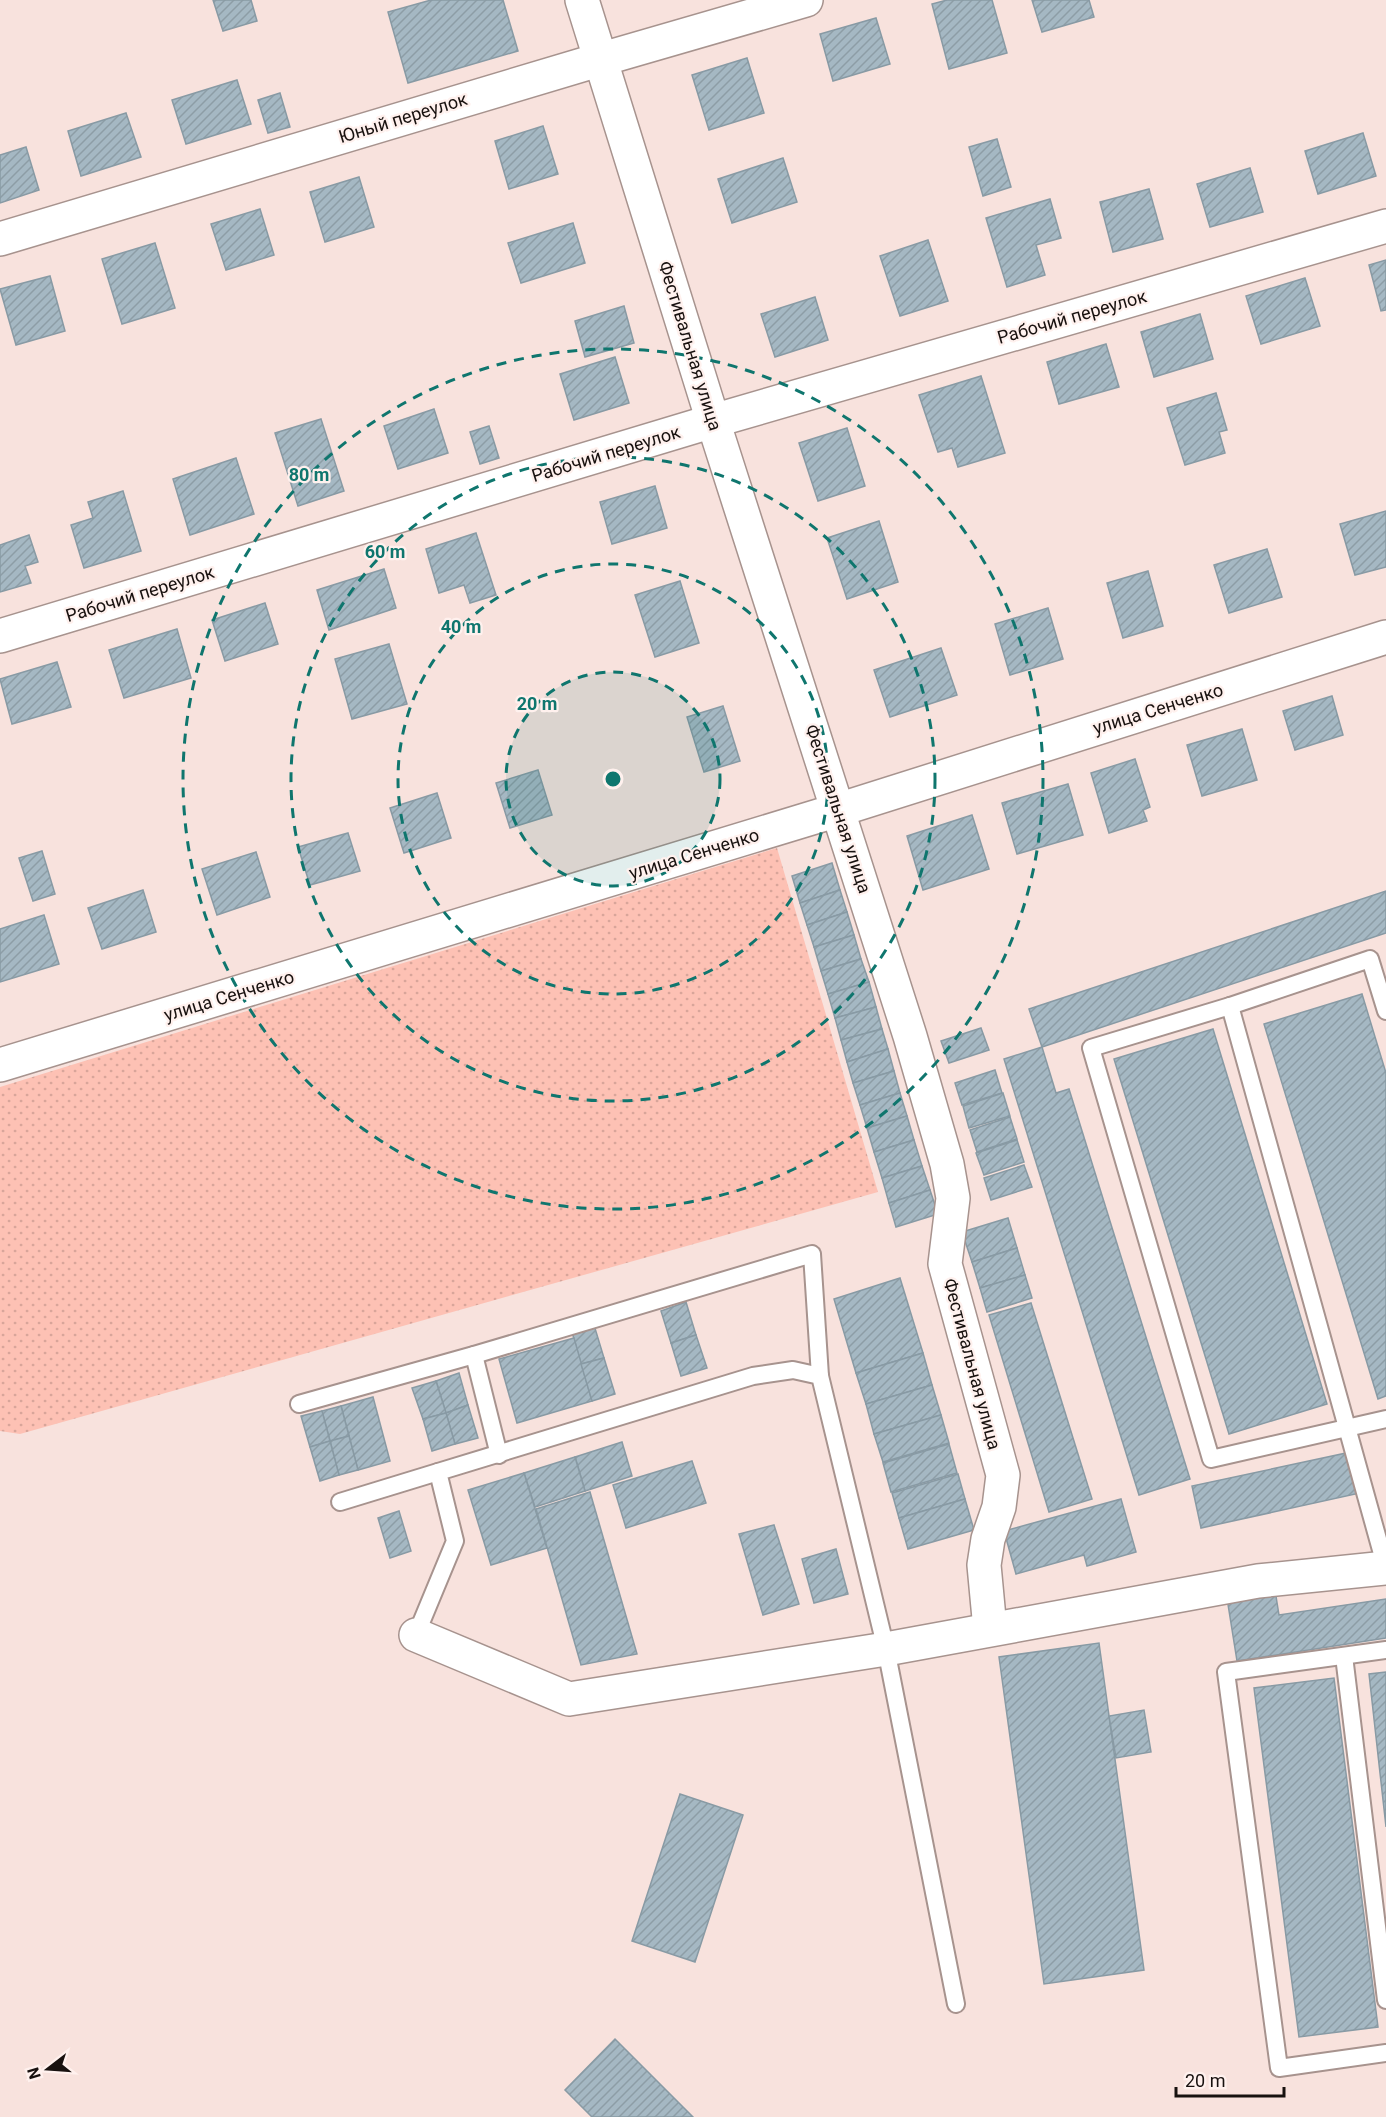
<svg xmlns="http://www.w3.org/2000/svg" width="1386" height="2117" viewBox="0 0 1386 2117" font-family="Roboto,sans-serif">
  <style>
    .grass { fill: url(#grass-dots) }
    .building { fill: url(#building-hatch); stroke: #889aa4; stroke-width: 1.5 }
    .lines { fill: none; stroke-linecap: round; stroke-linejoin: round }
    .lane-casing { stroke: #a7938e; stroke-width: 20 }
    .street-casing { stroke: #a7938e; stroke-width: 36 }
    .lane { stroke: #fff; stroke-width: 16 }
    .street { stroke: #fff; stroke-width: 33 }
    .ring { fill: none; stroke: #0f766e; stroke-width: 3; stroke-dasharray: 10 8 }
    .labels { text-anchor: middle; stroke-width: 4.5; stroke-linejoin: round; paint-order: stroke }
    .street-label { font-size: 18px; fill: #18110f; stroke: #fff1ee }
    .centre { fill: #0f766e; stroke: #fff1ee; stroke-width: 3 }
    .ring-label { font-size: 18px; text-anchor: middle; font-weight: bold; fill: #0f766e; stroke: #fff1ee; stroke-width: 4.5; stroke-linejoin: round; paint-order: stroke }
  </style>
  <defs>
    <pattern id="grass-dots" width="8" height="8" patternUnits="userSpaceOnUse" patternTransform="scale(1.5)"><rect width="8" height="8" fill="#fdc1b4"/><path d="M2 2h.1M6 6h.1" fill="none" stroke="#d8a59a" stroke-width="1.8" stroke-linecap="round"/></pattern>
    <pattern id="building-hatch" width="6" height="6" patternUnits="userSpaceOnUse" patternTransform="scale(1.5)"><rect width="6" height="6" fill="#a5b8c3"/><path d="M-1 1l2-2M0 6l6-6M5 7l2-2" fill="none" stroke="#8d9da6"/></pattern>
  </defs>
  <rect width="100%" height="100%" fill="#f8e2dd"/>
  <path class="grass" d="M777,848l101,344 -858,242 -20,-3v-344z"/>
  <g class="building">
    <path d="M213,0h38l6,21 -34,10z"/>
    <path d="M431,0h72l15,51 -110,32 -20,-71z"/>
    <path d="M947,0h45l15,53 -58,16 -17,-65z"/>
    <path d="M1032,0h57l5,17 -52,15z"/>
    <path d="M876,18l14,46 -57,17 -13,-47z"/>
    <path d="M747,58l17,55 -55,17 -17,-55z"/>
    <path d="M237,80l14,44 -65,20 -14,-44z"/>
    <path d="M280,93l10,34 -22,6 -10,-33z"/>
    <path d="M126,113l15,44 -60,19 -13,-45z"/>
    <path d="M543,126l15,48 -49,15 -14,-48z"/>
    <path d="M1363,133l13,43 -58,18 -13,-43z"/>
    <path d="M997,139l14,48 -28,9 -14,-49z"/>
    <path d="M26,147l13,43 -39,13v-48z"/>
    <path d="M783,158l14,44 -65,21 -14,-44z"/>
    <path d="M1250,168l13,44 -53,15 -13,-43z"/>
    <path d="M359,177l15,50 -49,15 -15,-50z"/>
    <path d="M1149,189l14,50 -50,13 -13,-50z"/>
    <path d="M1050,199l11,39 -25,7 9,30 -38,12 -21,-69z"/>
    <path d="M260,209l14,46 -48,15 -15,-46z"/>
    <path d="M573,223l12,40 -64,20 -13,-40z"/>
    <path d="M928,240l20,61 -48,15 -20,-60z"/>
    <path d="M155,243l20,65 -53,16 -20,-65z"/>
    <path d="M1386,260v50l-5,1 -12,-46z"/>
    <path d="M50,276l15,55 -49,14 -16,-56z"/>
    <path d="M1305,278l15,48 -59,18 -15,-48z"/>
    <path d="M815,297l13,43 -53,17 -14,-43z"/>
    <path d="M624,306l10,37 -49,14 -10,-36z"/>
    <path d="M1200,314l13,45 -59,18 -13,-45z"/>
    <path d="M1106,344l13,43 -60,17 -12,-42z"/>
    <path d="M615,357l14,46 -55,17 -14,-46z"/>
    <path d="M981,376l24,77 -47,14 -6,-19 -14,4 -19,-57z"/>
    <path d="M1216,393l11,37 -8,2 6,21 -40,12 -18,-57z"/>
    <path d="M434,409l14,44 -50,16 -14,-43z"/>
    <path d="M321,419l23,72 -46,15 -23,-73z"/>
    <path d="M489,426l10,32 -19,6 -10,-32z"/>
    <path d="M847,428l18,58 -47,15 -19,-58z"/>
    <path d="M236,458l18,56 -64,21 -17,-56z"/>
    <path d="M655,486l12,42 -55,16 -12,-42z"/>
    <path d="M123,491l18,60 -57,17 -13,-43 22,-7 -5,-16z"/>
    <path d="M1386,511v56l-31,8 -15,-51z"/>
    <path d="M879,521l19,61 -51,17 -20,-61z"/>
    <path d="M476,533l20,62 -26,8 -6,-18 -25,8 -13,-44z"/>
    <path d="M29,535l9,27 -13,4 6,17 -31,9v-47z"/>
    <path d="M1267,549l15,48 -53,16 -15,-48z"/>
    <path d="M384,569l12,39 -67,22 -12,-40z"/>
    <path d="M1148,571l15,55 -40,12 -16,-55z"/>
    <path d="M680,581l19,62 -44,14 -20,-62z"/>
    <path d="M265,603l13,41 -53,17 -13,-41z"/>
    <path d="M1048,608l15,51 -53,16 -15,-51z"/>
    <path d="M177,629l14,49 -67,20 -15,-48z"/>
    <path d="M389,644l18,60 -55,15 -17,-60z"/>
    <path d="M941,648l16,47 -67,22 -16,-47z"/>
    <path d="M57,662l14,45 -59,17 -12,-45z"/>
    <path d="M1332,696l11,39 -48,15 -12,-39z"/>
    <path d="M723,706l17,55 -36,11 -17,-55z"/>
    <path d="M1242,729l15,51 -55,16 -15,-51z"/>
    <path d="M1135,759l15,48 -7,3 4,11 -38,12 -18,-60z"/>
    <path d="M538,770l14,45 -42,13 -14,-45z"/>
    <path d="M1068,784l15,51 -66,19 -15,-51z"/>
    <path d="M437,793l14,45 -47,15 -14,-45z"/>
    <path d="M972,815l17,54 -66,21 -16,-54z"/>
    <path d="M348,833l12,38 -50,14 -12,-38z"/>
    <path d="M42,851l13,43 -22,7 -14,-43z"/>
    <path d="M256,852l14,45 -53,18 -15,-46z"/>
    <path d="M832,863l8,27 -40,13 -8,-27z"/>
    <path d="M143,890l13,42 -54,17 -14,-41z"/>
    <path d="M840,890l7,22 -40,13 -7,-22z"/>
    <path d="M1386,891v42l-344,114 -13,-38z"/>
    <path d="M847,912l7,23 -40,12 -7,-22z"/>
    <path d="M44,915l15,49 -59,18v-53z"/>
    <path d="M854,935l7,24 -40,12 -7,-24z"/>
    <path d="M861,959l8,23 -41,12 -7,-23z"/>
    <path d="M869,982l7,25 -41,11 -7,-24z"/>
    <path d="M1362,994l24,79v323l-8,3 -114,-375z"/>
    <path d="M876,1007l6,22 -41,11 -6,-22z"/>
    <path d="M981,1028l8,22 -40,13 -8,-22z"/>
    <path d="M882,1029l6,20 -41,13 -6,-22z"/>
    <path d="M1213,1029l114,375 -98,30 -115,-375z"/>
    <path d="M1042,1047l14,46 13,-4 121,390 -51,16 -135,-436z"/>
    <path d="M888,1049l6,22 -41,12 -6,-21z"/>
    <path d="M995,1070l7,23 -40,12 -7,-22z"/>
    <path d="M894,1071l6,22 -40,12 -7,-22z"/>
    <path d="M900,1093l7,23 -40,12 -7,-23z"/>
    <path d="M1003,1093l7,23 -41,12 -6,-22z"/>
    <path d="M907,1116l7,24 -40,12 -7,-24z"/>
    <path d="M1010,1117l7,22 -40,13 -7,-22z"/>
    <path d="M914,1140l8,26 -40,12 -8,-26z"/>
    <path d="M1017,1140l7,22 -40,13 -8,-22z"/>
    <path d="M1024,1165l8,22 -41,13 -7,-22z"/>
    <path d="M922,1166l8,24 -41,13 -7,-25z"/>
    <path d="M930,1190l8,24 -42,13 -7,-24z"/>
    <path d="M1008,1218l9,30 -45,14 -10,-30z"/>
    <path d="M1017,1248l8,27 -45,13 -8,-26z"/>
    <path d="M1025,1275l7,23 -45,14 -7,-24z"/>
    <path d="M900,1278l23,75 -67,20 -22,-74z"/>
    <path d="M686,1302l10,33 -25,8 -10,-32z"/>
    <path d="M1031,1303l61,196 -43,13 -60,-197z"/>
    <path d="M594,1325l10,33 -23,6 -9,-32z"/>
    <path d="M696,1335l11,33 -26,8 -10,-33z"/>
    <path d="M574,1338l18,63 -75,22 -18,-64z"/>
    <path d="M923,1353l9,32 -66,19 -10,-31z"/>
    <path d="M604,1358l11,36 -23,7 -11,-37z"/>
    <path d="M459,1373l9,32 -22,8 -10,-32z"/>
    <path d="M436,1381l10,32 -23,6 -11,-31z"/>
    <path d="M932,1385l9,30 -67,19 -8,-30z"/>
    <path d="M373,1397l17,64 -32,9 -17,-64z"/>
    <path d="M468,1405l10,33 -23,6 -9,-31z"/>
    <path d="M341,1406l8,30 -19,5 -8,-30z"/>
    <path d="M322,1411l8,30 -20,6 -9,-31z"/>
    <path d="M446,1413l9,31 -23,7 -9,-32z"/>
    <path d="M941,1415l8,28 -66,19 -9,-28z"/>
    <path d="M349,1436l9,34 -19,5 -9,-34z"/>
    <path d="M330,1441l9,34 -19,6 -10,-34z"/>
    <path d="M622,1442l10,34 -47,15 -10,-34z"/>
    <path d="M949,1444l8,29 -66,19 -8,-29z"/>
    <path d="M1351,1452l9,41 -159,35 -9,-42z"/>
    <path d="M575,1457l10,34 -50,16 -11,-34z"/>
    <path d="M692,1461l14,42 -80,25 -13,-43z"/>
    <path d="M524,1473l23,75 -56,17 -23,-75z"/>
    <path d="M958,1474l7,25 -66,19 -7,-25z"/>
    <path d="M590,1492l47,162 -56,11 -45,-156z"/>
    <path d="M965,1499l9,31 -66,19 -9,-31z"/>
    <path d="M1121,1499l15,53 -49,14 -3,-11 -68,19 -12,-43z"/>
    <path d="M399,1511l12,40 -21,7 -12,-40z"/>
    <path d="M774,1525l25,79 -36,11 -24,-81z"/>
    <path d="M836,1549l12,45 -34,9 -12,-44z"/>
    <path d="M1275,1590l4,25 107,-16v39l-149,23 -10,-63z"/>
    <path d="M1099,1643l45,327 -100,14 -45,-327z"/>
    <path d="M1386,1672v155l-17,-153z"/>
    <path d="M1334,1678l44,349 -79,10 -45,-349z"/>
    <path d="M1144,1710l7,42 -35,6 -7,-42z"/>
    <path d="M680,1794l63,21 -48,147 -63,-21z"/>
    <path d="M615,2039l78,78h-101l-27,-27z"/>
  </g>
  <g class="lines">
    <g class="lane-casing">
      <g id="lane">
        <path d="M1230,1006l156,562"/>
        <path d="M1386,1011l-16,-52 -140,47 -139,42 120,411 175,-40"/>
        <path d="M474,1355l25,100"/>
        <path d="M299,1404l175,-49 338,-101 8,122"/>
        <path d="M340,1502l98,-30"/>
        <path d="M416,1635l39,-94 -17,-69 315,-96 40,-6 27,6 66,273 70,355"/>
        <path d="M1386,1650l-160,22 53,396 107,-15"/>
        <path d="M1344,1656l42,344"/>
      </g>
    </g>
    <g class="street-casing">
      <g id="street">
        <path d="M582,0l131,421 197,615 37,128 6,34 -8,66 58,211 -4,32 -11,32 -4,26 6,64"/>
        <path d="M0,239l585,-175 221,-64"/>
        <path d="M0,636l713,-215 673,-195"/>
        <path d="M0,1065l838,-255 548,-173"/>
        <path d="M416,1635l153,64 317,-50 372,-68 128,-13"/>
      </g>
    </g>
    <use href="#lane" class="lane"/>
    <use href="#street" class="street"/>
  </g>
  <circle cx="613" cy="779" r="107" fill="#0f766e" fill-opacity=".12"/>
  <g class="ring">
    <circle cx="613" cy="779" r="107"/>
    <circle cx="613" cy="779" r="215"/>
    <circle cx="613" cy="779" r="322"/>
    <circle cx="613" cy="779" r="430"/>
  </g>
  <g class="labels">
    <g class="street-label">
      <text transform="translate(403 118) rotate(-17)" y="6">Юный переулок</text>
      <text transform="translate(1072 317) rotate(-16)" y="6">Рабочий переулок</text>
      <text transform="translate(690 346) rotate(73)" y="6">Фестивальная улица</text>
      <text transform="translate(606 454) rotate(-17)" y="6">Рабочий переулок</text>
      <text transform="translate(140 594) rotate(-17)" y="6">Рабочий переулок</text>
      <text transform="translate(1158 709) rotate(-17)" y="6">улица Сенченко</text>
      <text transform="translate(838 809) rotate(72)" y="6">Фестивальная улица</text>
      <text transform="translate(694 854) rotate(-17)" y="6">улица Сенченко</text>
      <text transform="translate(229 996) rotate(-17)" y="6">улица Сенченко</text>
      <text transform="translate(972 1364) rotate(75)" y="6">Фестивальная улица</text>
    </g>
  </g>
  <circle cx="613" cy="779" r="9" class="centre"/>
  <g class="ring-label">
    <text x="309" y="481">80 m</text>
    <text x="385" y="558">60 m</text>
    <text x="461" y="633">40 m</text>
    <text x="537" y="710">20 m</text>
  </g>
  <g transform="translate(48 2069) rotate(253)" stroke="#fff1ee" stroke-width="4.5" paint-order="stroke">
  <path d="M0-4.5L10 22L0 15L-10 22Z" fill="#18110f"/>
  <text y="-9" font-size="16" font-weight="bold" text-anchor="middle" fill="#18110f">N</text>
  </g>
  <path d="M1176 2087v9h108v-9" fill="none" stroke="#18110f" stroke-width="3"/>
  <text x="1185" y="2087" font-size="18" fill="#18110f" stroke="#fff1ee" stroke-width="4.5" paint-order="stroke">20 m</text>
</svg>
